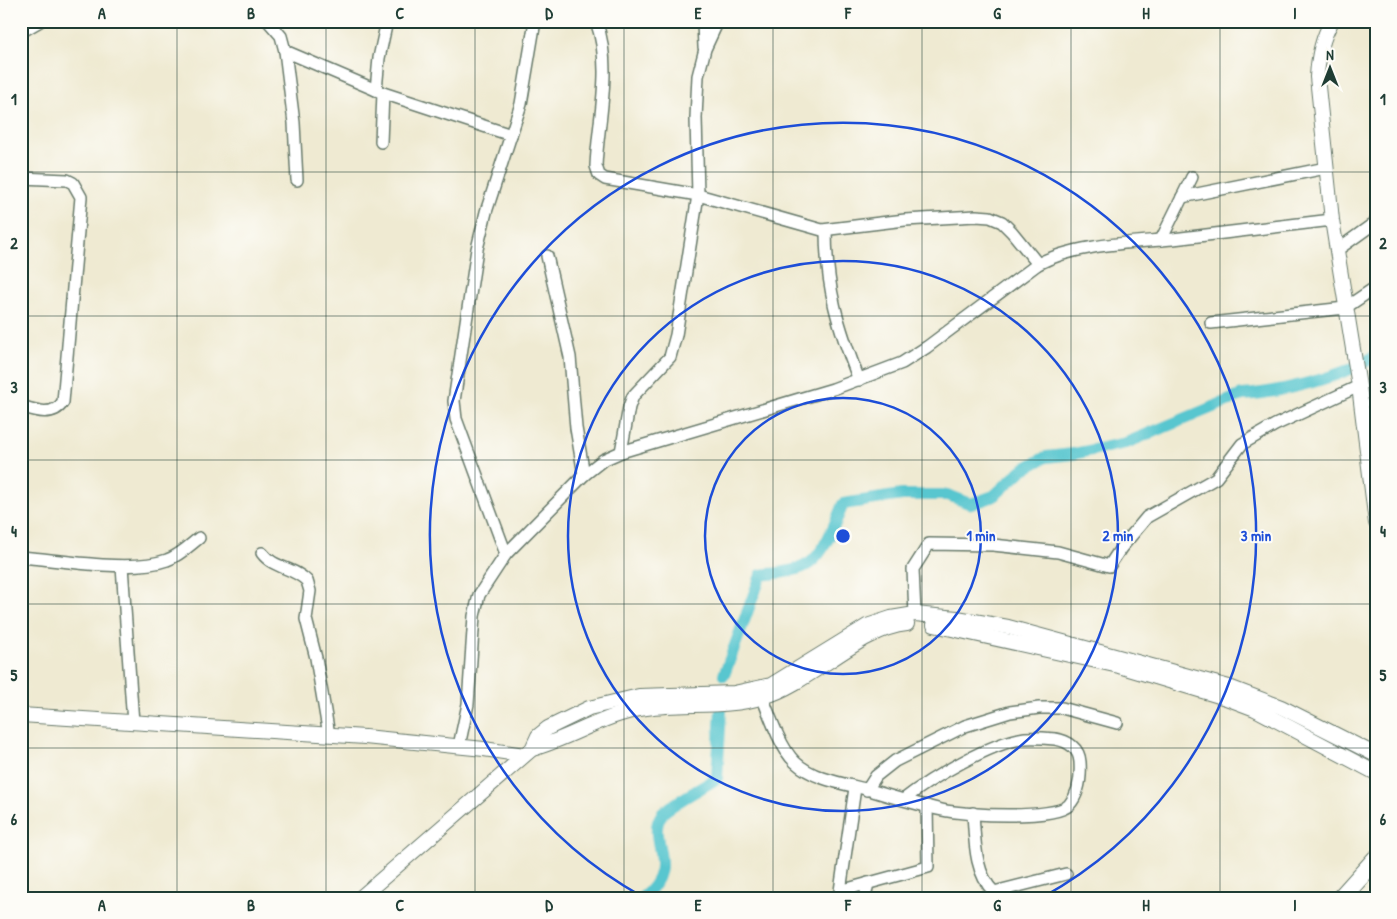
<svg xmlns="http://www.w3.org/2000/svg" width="1397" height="919" viewBox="0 0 1397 919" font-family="'Patrick Hand',sans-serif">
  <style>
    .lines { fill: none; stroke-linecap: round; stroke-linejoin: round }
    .canal { stroke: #58c6cf; stroke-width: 12 }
    .minor-casing { stroke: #687a6b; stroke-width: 14 }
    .tertiary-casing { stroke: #687a6b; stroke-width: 16 }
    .trunk-casing { stroke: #687a6b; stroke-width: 20 }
    .minor { stroke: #fff; stroke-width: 11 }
    .tertiary { stroke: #fff; stroke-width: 14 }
    .trunk { stroke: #fff; stroke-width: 18 }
    .grid { fill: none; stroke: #1f3d34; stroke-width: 1; stroke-opacity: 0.55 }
    .ring { fill: none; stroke: #1d4ed8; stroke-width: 2.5 }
    .centre { fill: #1d4ed8; stroke: #fdfcf7; stroke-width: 2.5 }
    .ring-label { font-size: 15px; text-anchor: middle; font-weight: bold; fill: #1d4ed8; stroke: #fdfcf7; stroke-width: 4; stroke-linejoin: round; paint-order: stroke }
    .neatline { fill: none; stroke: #1f3d34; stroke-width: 2 }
    .grid-label { font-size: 16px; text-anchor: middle; font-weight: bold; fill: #1f3d34 }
  </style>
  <rect width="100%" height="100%" fill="#fdfcf7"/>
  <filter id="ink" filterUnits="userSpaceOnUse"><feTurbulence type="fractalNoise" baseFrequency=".02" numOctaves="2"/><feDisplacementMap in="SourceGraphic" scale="10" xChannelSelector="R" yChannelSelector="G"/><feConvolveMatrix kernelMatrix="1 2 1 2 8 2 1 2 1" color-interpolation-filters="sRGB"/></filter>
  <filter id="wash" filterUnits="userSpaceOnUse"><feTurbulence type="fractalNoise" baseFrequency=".0096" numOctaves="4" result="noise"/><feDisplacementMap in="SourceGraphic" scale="20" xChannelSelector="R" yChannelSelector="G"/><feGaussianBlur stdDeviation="1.12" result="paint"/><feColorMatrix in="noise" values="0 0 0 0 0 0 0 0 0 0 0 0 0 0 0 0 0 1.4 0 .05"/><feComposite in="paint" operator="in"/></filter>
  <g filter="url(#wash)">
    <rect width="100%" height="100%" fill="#efead2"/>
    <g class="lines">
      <g class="canal">
        <path d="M724,675l37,-100c15,-2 36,-3 49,-12 15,-11 26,-42 33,-59l59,-9h46l23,9 23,-8 28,-26 24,-13 27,-3 53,-11 116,-48c36,-2 106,-19 134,-40"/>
        <path d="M642,898c40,-33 2,-58 20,-84 6,-8 44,-28 55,-36l4,-68"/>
      </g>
    </g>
  </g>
  <g filter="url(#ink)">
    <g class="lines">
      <g class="minor-casing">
        <g id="minor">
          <path d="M268,21l13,15 4,15 9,72 3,57"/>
          <path d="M596,21c17,46 2,98 0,145l3,9 6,4 93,16 124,35 83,-10 71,-4 14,1 12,5 10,10 26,32"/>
          <path d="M703,21l1,26"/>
          <path d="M21,32l19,-11"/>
          <path d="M285,51l98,42 128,42"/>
          <path d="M376,90l3,-32 8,-37"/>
          <path d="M381,142l2,-49"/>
          <path d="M21,178l46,2 6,3 8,14 -18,205c-10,15 -27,9 -42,4"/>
          <path d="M1182,197l144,-29"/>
          <path d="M826,230c0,58 12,96 33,150"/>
          <path d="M1161,240l31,-63"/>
          <path d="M1337,250l39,-28"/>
          <path d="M547,256l23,101 6,71 8,47"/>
          <path d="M1211,323l134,-15 31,-21"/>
          <path d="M621,452l8,-45 4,-11 37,-39 6,-22 22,-140 -2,-77 2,-42 7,-27 13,-28"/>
          <path d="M262,553c12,16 32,14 45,28l3,10 -4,28 10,39 13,77"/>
          <path d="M506,554l-50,-135 -2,-18 23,-152 9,-37 35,-108 14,-83"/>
          <path d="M21,557c40,3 110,16 146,3 12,-4 22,-14 32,-22"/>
          <path d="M122,566l11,157"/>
          <path d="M915,614l-2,-45 16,-25 64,1 65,7 51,14 12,-18 26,-31 69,-39 26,-34 33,-19 84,-39"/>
          <path d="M760,691c8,20 20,57 35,71 20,19 53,22 78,29 23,7 46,14 69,19 22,5 113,10 127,-5 10,-11 12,-28 11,-43 -1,-14 -12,-21 -25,-23 -10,-1 -20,-2 -30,-1 -35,5 -94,40 -122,62"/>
          <path d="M459,746l9,-42 6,-88 5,-21 27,-41 78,-79 19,-15 18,-8 212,-63 69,-26 25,-16 111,-83c37,-20 93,-21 135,-25 53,-6 106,-13 159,-19"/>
          <path d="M855,788l-15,103 88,-24 -1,-61"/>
          <path d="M867,790l9,-14 19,-15 70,-35 45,-14 29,-4h23l55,15"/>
          <path d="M973,813c2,26 1,60 21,79l72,-18"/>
          <path d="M865,898l3,-15"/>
        </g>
      </g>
      <g class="tertiary-casing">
        <g id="tertiary">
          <path d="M1332,21c-10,17 -14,36 -15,56l15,143 27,166 17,137"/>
          <path d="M934,625l185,41 107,32 29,11 121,64"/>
          <path d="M21,715l344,22 119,12 40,6"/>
          <path d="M532,749c39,-11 73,-35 114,-41 38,-6 79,1 117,-11 47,-13 97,-69 144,-73"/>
          <path d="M360,898l172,-149 6,-13 10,-8 41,-20 50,-12 95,-3 37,-8 96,-59 24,-8 24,-4 42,4 51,9 221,60 52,20 95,48"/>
        </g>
      </g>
      <g class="trunk-casing">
        <path id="trunk" d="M1341,898l35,-39"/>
      </g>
      <use href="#minor" class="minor"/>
      <use href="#tertiary" class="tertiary"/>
      <use href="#trunk" class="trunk"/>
    </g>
  </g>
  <path class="grid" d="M177,21v877M326,21v877M475,21v877M624,21v877M773,21v877M922,21v877M1071,21v877M1220,21v877M21,172h1355M21,316h1355M21,460h1355M21,604h1355M21,748h1355"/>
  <g class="ring">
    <circle cx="843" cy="536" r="138"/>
    <circle cx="843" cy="536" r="275"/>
    <path d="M643 897A413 413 0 1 1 1043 897"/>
  </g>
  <circle cx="843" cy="536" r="8" class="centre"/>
  <g class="ring-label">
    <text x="981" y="541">1 min</text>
    <text x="1118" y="541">2 min</text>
    <text x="1256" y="541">3 min</text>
  </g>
  <rect width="1397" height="919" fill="none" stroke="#fdfcf7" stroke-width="55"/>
  <g transform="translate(1330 68)" stroke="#fdfcf7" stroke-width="4" paint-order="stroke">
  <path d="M0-4L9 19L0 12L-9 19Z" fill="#1f3d34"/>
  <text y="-8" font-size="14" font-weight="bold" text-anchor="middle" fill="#1f3d34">N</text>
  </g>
  <rect x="28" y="28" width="1342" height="864" class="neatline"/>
  <g class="grid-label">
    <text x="102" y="19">A</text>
    <text x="251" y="19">B</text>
    <text x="400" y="19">C</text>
    <text x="549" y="19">D</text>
    <text x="698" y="19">E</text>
    <text x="848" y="19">F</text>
    <text x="997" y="19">G</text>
    <text x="1146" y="19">H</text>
    <text x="1295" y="19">I</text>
    <text x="14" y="105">1</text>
    <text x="1383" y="105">1</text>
    <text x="14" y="249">2</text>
    <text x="1383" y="249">2</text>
    <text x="14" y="393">3</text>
    <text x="1383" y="393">3</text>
    <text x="14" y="537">4</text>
    <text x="1383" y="537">4</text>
    <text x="14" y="681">5</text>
    <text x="1383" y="681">5</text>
    <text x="14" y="825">6</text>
    <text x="1383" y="825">6</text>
    <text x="102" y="911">A</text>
    <text x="251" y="911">B</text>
    <text x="400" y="911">C</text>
    <text x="549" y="911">D</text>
    <text x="698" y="911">E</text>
    <text x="848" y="911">F</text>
    <text x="997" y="911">G</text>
    <text x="1146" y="911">H</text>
    <text x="1295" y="911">I</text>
  </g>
</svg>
